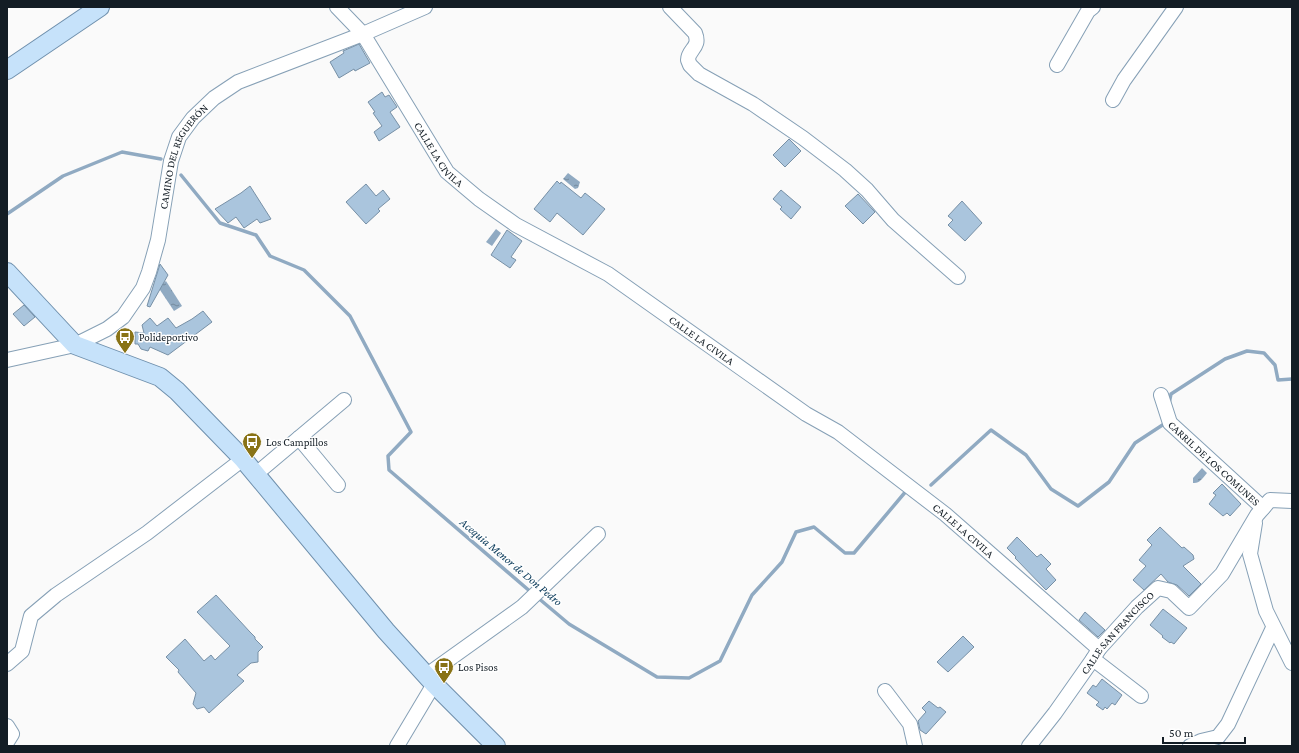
<svg xmlns="http://www.w3.org/2000/svg" width="1299" height="753" viewBox="0 0 1299 753" font-family="'Crimson Pro',serif">
  <style>
    .water { fill: url(#water-ripples) }
    .lines { fill: none; stroke-linecap: round; stroke-linejoin: round }
    .stream { stroke: #90aac2; stroke-width: 3.5 }
    .building { fill: #aac5dd; stroke: #7790a6 }
    .minor-casing { stroke: #86a0b6; stroke-width: 16 }
    .major-casing { stroke: #6f90ad; stroke-width: 20 }
    .minor { stroke: #fff; stroke-width: 14 }
    .major { stroke: #c6e2fa; stroke-width: 18 }
    .labels { text-anchor: middle; stroke-width: 3; stroke-linejoin: round; paint-order: stroke }
    .street-label { font-size: 11px; fill: #131d25; stroke: #fff }
    .poi-label { font-size: 11px; fill: #131d25; stroke: #fff; text-anchor: start }
    .water-label { font-size: 12px; font-style: italic; fill: #093959; stroke: #fff }
  </style>
  <defs>
    <pattern id="water-ripples" width="26" height="14" patternUnits="userSpaceOnUse"><rect width="26" height="14" fill="#90aac2"/><path d="M2 4q2-2 4 0t4 0M15 11q2-2 4 0t4 0" fill="none" stroke="#748a9d"/></pattern>
  </defs>
  <rect width="100%" height="100%" fill="#fafafa"/>
  <g class="water">
    <path d="M568,173l12,9 -2,6 -3,1 -12,-10z"/>
    <path d="M496,229l5,4 -9,13 -6,-4z"/>
    <path d="M166,281l16,25 -8,5 -16,-24z"/>
    <path d="M1202,468l5,5c-4,5 -8,11 -14,10v-5z"/>
  </g>
  <g class="lines">
    <g class="stream">
      <path d="M181,175l39,48 36,12 14,21 34,14 46,46 61,116 -23,24 1,14 143,123"/>
      <path d="M7,214l56,-38 59,-24 39,7"/>
      <path d="M1169,404l2,-10 54,-35 22,-8 17,2 11,12 3,15 14,-1"/>
      <path d="M931,485l60,-55 35,25 25,34 27,17 31,-24 26,-39 29,-19v-3"/>
      <path d="M537,597l32,27 88,53 32,1 31,-17 32,-66 30,-33 14,-30 18,-5 31,26h9l53,-63"/>
    </g>
  </g>
  <g class="building">
    <path d="M359,44l11,19 -15,8 -1,-2 -15,9 -9,-16 14,-9 -1,-2z"/>
    <path d="M382,92l3,5 4,-2 8,12 -7,5 10,15 -21,14 -5,-9 8,-6 -9,-13 2,-1 -7,-10z"/>
    <path d="M789,139l12,12 -16,16 -12,-12z"/>
    <path d="M557,181l3,3 1,-2 20,16 4,-5 20,16 -22,26 -26,-22 -7,9 -16,-13z"/>
    <path d="M366,184l10,12 7,-6 7,9 -12,10 2,2 -14,13 -20,-22z"/>
    <path d="M250,186l21,33 -11,4 -3,-4 -13,9 -8,-11 -8,6 -13,-14 26,-16z"/>
    <path d="M781,190l20,17 -10,12 -11,-10 2,-2 -9,-8z"/>
    <path d="M858,194l17,18 -12,12 -18,-18z"/>
    <path d="M962,201l20,22 -17,18 -17,-16 5,-5 -5,-4z"/>
    <path d="M507,230l15,11 -11,16 5,3 -6,8 -19,-13z"/>
    <path d="M160,264l8,11 -18,32 -3,-1z"/>
    <path d="M24,305l11,12 -11,9 -11,-12z"/>
    <path d="M203,311l9,11 -44,33 -18,-8 -2,4 -7,-2 -3,-5h-3v-12l9,1 -2,-8 8,-7 7,8 11,-8 8,10 16,-9z"/>
    <path d="M1222,484l19,20 -11,12 -3,-3 -4,3 -14,-12 7,-9 -3,-2z"/>
    <path d="M1160,527l22,21 2,-1 9,8 1,4 -11,7 18,18 -12,12 -12,-11 -9,-3 -7,-8 -17,16 -11,-10 13,-14 -7,-6 13,-15 -5,-5z"/>
    <path d="M1017,537l20,20 4,-3 10,10 -5,5 10,11 -10,10 -31,-32 1,-1 -9,-9z"/>
    <path d="M216,595l34,37 5,5v2l8,8 -5,5v10l-7,1 -14,12 7,6 -35,32 -5,-6 -7,2 -4,-5 3,-11 -18,-21 1,-2 -13,-13 19,-18 19,22 7,-6 4,5 15,-14 -33,-34z"/>
    <path d="M1163,609l24,19 -13,16 -3,-2 -1,1 -8,-6 1,-1 -13,-11z"/>
    <path d="M1085,612l20,18 -7,7 -19,-17z"/>
    <path d="M963,636l11,11 -26,25 -11,-10z"/>
    <path d="M1102,679l20,16 -7,10 -3,-2 -5,6 -2,-2 -2,3 -7,-5 3,-3 -12,-9 6,-8 3,2z"/>
    <path d="M929,701l9,7 2,-1 6,5 -20,22 -6,-4 -2,-9 8,-9 -4,-4z"/>
  </g>
  <g class="lines">
    <g class="minor-casing">
      <g id="minor">
        <path id="s1" d="M337,7l26,27 84,138 32,27 37,26 92,49 198,140 32,18 107,82 154,135"/>
        <path d="M670,7l25,26c6,15 -7,16 -7,27l2,5 9,9 54,30 50,34 42,32 22,20 26,30 65,57"/>
        <path d="M1057,65l31,-54 5,-4"/>
        <path d="M1113,100l11,-20 52,-73"/>
        <path id="s2" d="M7,360l68,-15 32,-16 16,-12 20,-29 6,-16 9,-32 13,-79 8,-24 14,-19 21,-20 24,-16 125,-48 62,-27"/>
        <path id="s3" d="M1161,395l9,28 93,85"/>
        <path d="M299,438l39,47"/>
        <path d="M257,476l5,-7 82,-69"/>
        <path d="M1255,523l-5,31 16,57 26,52"/>
        <path d="M1093,659l48,37"/>
        <path d="M7,664l15,-13 9,-35 25,-21 91,-62 96,-74"/>
        <path d="M427,675l95,-68 76,-73"/>
        <path d="M885,691l25,33 5,22"/>
        <path d="M7,726l5,8 -5,8"/>
        <path d="M397,746l37,-62"/>
        <path id="s4" d="M1029,746l26,-33 38,-54 6,-10 38,-42 21,-19 13,3 18,17 33,-34 35,-59 13,-15 22,1"/>
        <path d="M1190,746l11,-5 17,-4 10,-13 45,-96"/>
      </g>
    </g>
    <g class="major-casing">
      <g id="major">
        <path d="M7,70l93,-63"/>
        <path d="M7,272l68,73 85,32 17,14 66,68 143,172 48,53 62,62"/>
      </g>
    </g>
    <use href="#minor" class="minor"/>
    <use href="#major" class="major"/>
  </g>
  <defs>
    <g id="bus-pin" transform="scale(1)"><path d="M0 17L-7.5 6A9.5 9.5 0 1 1 7.5 6Z" fill="#897316" stroke="#fff"/><path d="M-5-6H5V4H4V6H2V4H-2V6H-4V4H-5ZM-3.5-4V0h7V-4ZM-3.5 1.2v1.5H-2V1.2ZM2 1.2v1.5H3.5V1.2Z" fill="#fff"/></g>
  </defs>
  <g fill-rule="evenodd">
    <use href="#bus-pin" x="125" y="337"/>
    <use href="#bus-pin" x="252" y="442"/>
    <use href="#bus-pin" x="444" y="667"/>
  </g>
  <g class="labels">
    <g class="street-label">
      <text dy="4" stroke="none"><textPath href="#s1" startOffset="180">CALLE LA CIVILA</textPath></text>
      <text dy="4" stroke="none"><textPath href="#s2" startOffset="300">CAMINO DEL REGUERÓN</textPath></text>
      <text dy="4" stroke="none"><textPath href="#s1" startOffset="505">CALLE LA CIVILA</textPath></text>
      <text dy="4" stroke="none"><textPath href="#s3" startOffset="89">CARRIL DE LOS COMUNES</textPath></text>
      <text dy="4" stroke="none"><textPath href="#s1" startOffset="829">CALLE LA CIVILA</textPath></text>
      <text dy="4" stroke="none"><textPath href="#s4" startOffset="144">CALLE SAN FRANCISCO</textPath></text>
    </g>
    <g class="poi-label">
      <text x="139" y="341">Polideportivo</text>
      <text x="266" y="446">Los Campillos</text>
      <text x="458" y="671">Los Pisos</text>
    </g>
    <g class="water-label">
      <text transform="translate(511 562) rotate(40)" y="4">Acequia Menor de Don Pedro</text>
    </g>
  </g>
  <rect width="1299" height="753" fill="none" stroke="#131d25" stroke-width="16"/>
  <path d="M1163 737v6h82v-6" fill="none" stroke="#131d25" stroke-width="2"/>
  <text x="1169" y="737" font-size="12" fill="#131d25" stroke="#ffffff" stroke-width="3" paint-order="stroke">50 m</text>
</svg>
